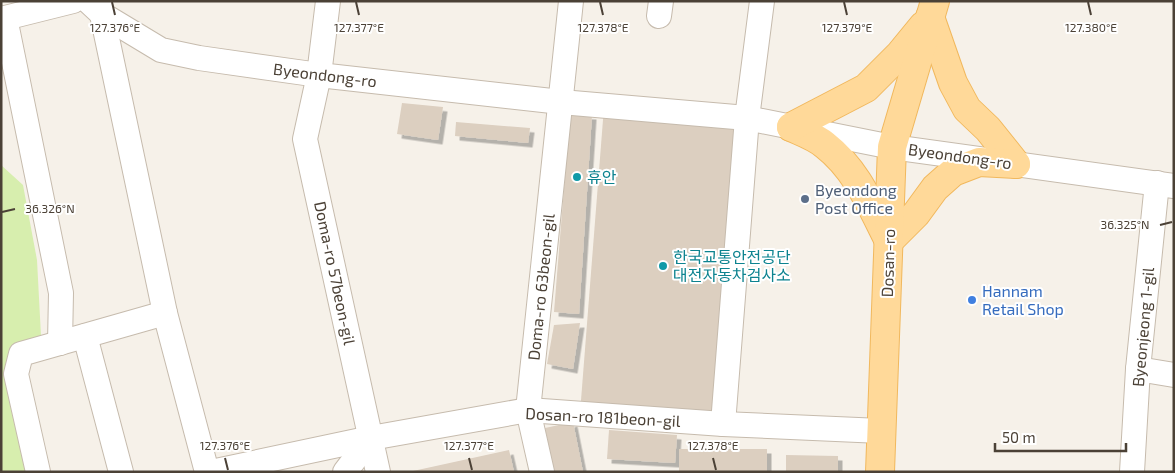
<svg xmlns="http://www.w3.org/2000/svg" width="1175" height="473" viewBox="0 0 1175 473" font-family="'Exo 2','Noto Sans KR',sans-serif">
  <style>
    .green { fill: #d7eeae }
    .building { fill: #dccfc0; filter: url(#shadow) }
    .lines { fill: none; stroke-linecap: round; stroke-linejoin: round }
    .minor-casing { stroke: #c6bbad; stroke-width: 26 }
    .major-casing { stroke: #f1b85d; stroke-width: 30 }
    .minor { stroke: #fff; stroke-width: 24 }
    .major { stroke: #ffd999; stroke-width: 28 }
    .ticks { fill: none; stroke: #4b4136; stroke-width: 2 }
    .culture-dot { fill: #0f9aa8; stroke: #fff; stroke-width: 2 }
    .service-dot { fill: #5c6f8a; stroke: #fff; stroke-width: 2 }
    .shop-dot { fill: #3f7fe0; stroke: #fff; stroke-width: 2 }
    .labels { text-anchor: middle; stroke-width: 4; stroke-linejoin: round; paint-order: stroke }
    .street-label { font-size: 16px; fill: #4b4136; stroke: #fff }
    .culture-label { font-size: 16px; fill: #0d838f; stroke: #fff; text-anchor: start }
    .service-label { font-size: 16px; fill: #4e5e75; stroke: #fff; text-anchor: start }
    .shop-label { font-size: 16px; fill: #366cbe; stroke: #fff; text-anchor: start }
    .ticks-label { font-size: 12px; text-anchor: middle; fill: #4b4136; stroke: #fff; stroke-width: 4; stroke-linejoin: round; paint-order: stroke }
  </style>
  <defs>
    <filter id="shadow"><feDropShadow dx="4.5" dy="4.5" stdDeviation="0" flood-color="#0004"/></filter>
  </defs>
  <rect width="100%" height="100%" fill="#f6f1e9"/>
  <path class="green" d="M1,165l22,20 14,75 4,76 -29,10 17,126h-28z"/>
  <g class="building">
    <path d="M402,103l41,4 -5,33 -41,-6z"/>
    <path d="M604,107l143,11 -24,306 -143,-11z"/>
    <path d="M570,114l22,1 -13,199 -25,-2z"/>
    <path d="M456,122l74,6 -2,15 -73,-7z"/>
    <path d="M580,323l-7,46 -26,-5 7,-39z"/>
    <path d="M573,422l10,50h-29l-9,-44z"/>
    <path d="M609,430l68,5 -2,28 -68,-4z"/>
    <rect x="679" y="449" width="88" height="23"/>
    <path d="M509,450l5,22h-101v-1z"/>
    <path d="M786,455l52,1v16h-52z"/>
  </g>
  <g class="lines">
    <g class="minor-casing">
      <g id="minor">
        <path d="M88,1l15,14 58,35 38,8 120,17 242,27 186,16 145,29 282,39"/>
        <path d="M328,1l-9,74 -14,64 73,333"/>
        <path d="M100,5l65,308 42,159"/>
        <path d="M659,16l2,-15"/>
        <path d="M85,336l36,136"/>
        <path d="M60,343l1,-50 -56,-275 68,-17"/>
        <path d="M1138,369l36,6"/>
        <path d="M723,424l24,-306 15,-117"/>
        <path d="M38,472l-22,-98 5,-20 144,-41"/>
        <path d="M211,472l160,-34 157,-28 195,14 158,7"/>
        <path d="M345,472l26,-34"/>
        <path d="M542,472l-14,-62 43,-409"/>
        <path d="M1132,472l6,-103 19,-186"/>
      </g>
    </g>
    <g class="major-casing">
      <g id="major">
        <path d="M930,17l23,66 14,26 21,20 28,35"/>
        <path d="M791,127c11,5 25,10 34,18 32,25 46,61 64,96l27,-27 19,-26 18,-16 26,-10 37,2"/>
        <path d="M791,127l75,-39 34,-34 23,-28"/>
        <path d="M880,472l12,-325 43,-146"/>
      </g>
    </g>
    <use href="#minor" class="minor"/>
    <use href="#major" class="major"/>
  </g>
  <path class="ticks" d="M112,2l3,13M356,2l3,13M600,2l3,13M844,2l3,13M1088,2l3,13M2,212l13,-3M1160,225l12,-3M225,458l3,12M469,458l3,12M713,458l3,12"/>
  <g class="culture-dot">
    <circle cx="577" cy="177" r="5"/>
    <circle cx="663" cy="266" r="5"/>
  </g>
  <circle class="service-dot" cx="805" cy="199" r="5"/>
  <circle class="shop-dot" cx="972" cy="300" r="5"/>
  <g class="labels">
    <g class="street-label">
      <text transform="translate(325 75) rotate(7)" y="6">Byeondong-ro</text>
      <text transform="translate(960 156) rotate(8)" y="6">Byeondong-ro</text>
      <text transform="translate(888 263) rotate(-88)" y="6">Dosan-ro</text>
      <text transform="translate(335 273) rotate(78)" y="6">Doma-ro 57beon-gil</text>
      <text transform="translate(541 287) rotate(-84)" y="6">Doma-ro 63beon-gil</text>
      <text transform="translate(1143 327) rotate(-85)" y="6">Byeonjeong 1-gil</text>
      <text transform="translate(603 417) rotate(3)" y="6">Dosan-ro 181beon-gil</text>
    </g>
    <g class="culture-label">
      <text x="587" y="183">휴안</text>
      <text x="673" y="263">한국교통안전공단<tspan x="673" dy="18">대전자동차검사소</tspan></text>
    </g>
    <g class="service-label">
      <text x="815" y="196">Byeondong<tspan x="815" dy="18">Post Office</tspan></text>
    </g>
    <g class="shop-label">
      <text x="982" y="297">Hannam<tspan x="982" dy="18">Retail Shop</tspan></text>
    </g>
  </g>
  <g class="ticks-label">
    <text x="115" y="32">127.376°E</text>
    <text x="359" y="32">127.377°E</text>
    <text x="847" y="32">127.379°E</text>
    <text x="1091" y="32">127.380°E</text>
    <text x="603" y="32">127.378°E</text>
    <text x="50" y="213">36.326°N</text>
    <text x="1125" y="229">36.325°N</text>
    <text x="225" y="450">127.376°E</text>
    <text x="469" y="450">127.377°E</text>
    <text x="713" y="450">127.378°E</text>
  </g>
  <rect width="1175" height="473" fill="none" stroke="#4b4136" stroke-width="5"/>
  <path d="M995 443v8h131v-8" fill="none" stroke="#4b4136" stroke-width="2.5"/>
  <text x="1002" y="443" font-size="15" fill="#4b4136" stroke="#ffffff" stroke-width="4" paint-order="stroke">50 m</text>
</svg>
